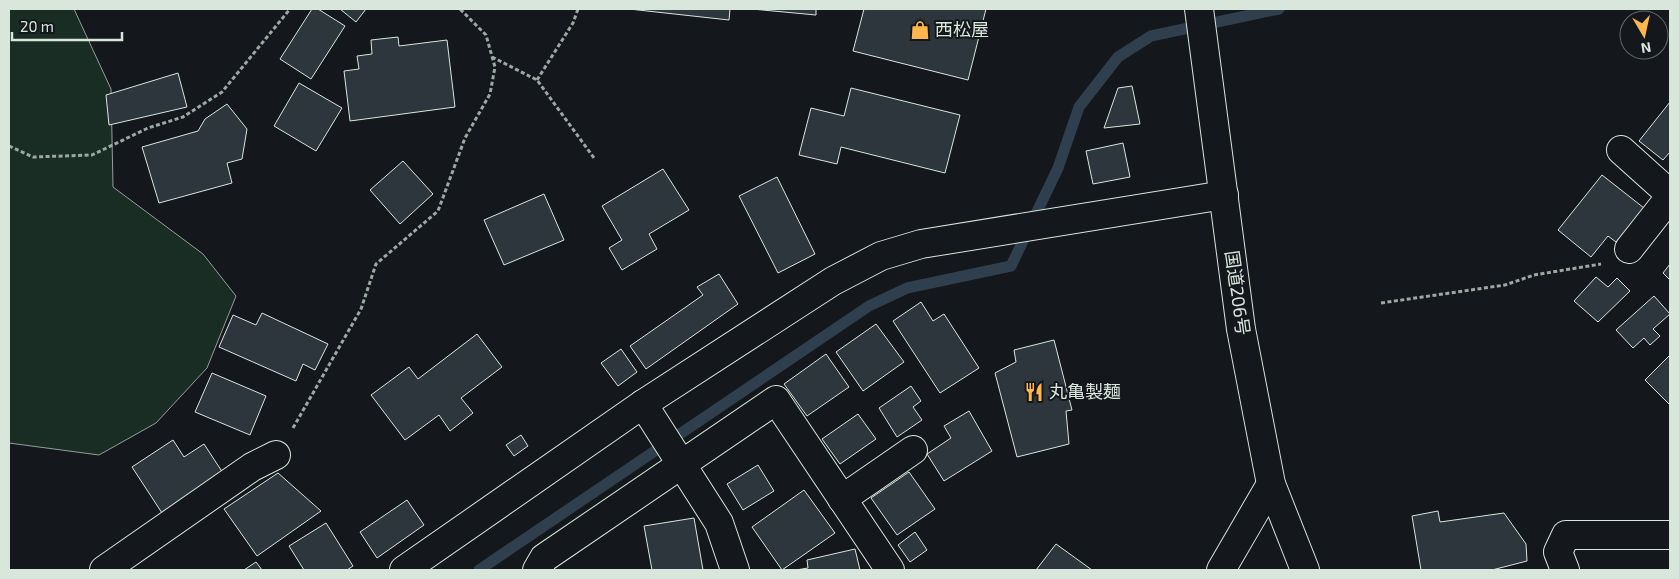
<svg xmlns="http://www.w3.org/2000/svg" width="1679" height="579" viewBox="0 0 1679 579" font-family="'Exo 2','Noto Sans JP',sans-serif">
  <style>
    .green { fill: #1a2d24; stroke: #939e99 }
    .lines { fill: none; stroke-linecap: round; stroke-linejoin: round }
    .stream { stroke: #2f3f4d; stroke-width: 11 }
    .building { fill: #2c363c; stroke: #d8e6dc }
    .minor-casing { stroke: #d8e6dc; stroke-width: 30 }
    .highway-casing { stroke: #d8e6dc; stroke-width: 30 }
    .path { stroke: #9da8a2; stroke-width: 3; stroke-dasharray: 4 2.5; stroke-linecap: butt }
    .minor { stroke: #14181c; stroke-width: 28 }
    .highway { stroke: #14181c; stroke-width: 28 }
    .labels { text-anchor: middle; stroke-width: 4; stroke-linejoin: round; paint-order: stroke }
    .poi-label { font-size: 18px; fill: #d8e6dc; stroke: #14181c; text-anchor: start }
    .street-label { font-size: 18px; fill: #d8e6dc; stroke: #14181c }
  </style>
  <rect width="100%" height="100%" fill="#14181c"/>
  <path class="green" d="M9,9h65l37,80 2,98 90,67 33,42 -29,72 -51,55 -57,32 -90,-12z"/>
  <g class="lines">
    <path class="stream" d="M479,570l390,-264 38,-18 104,-22 47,-98 21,-61 39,-50 33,-21 128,-27"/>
  </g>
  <g class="building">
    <path d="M312,9h6l27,17 -34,53 -31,-20z"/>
    <path d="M340,9h26l-10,13z"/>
    <path d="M629,9h101l-1,11z"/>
    <path d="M752,9h64v6z"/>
    <path d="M864,9h122l-18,71 -115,-29z"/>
    <path d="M398,37l1,9 48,-6 8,67 -105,14 -6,-50 15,-2 -2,-13 15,-2 -1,-14z"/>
    <path d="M178,73l9,34 -78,18 -3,-30z"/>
    <path d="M299,83l43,25 -26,43 -42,-25z"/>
    <path d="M1132,86l8,38 -36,4 14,-40z"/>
    <path d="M851,88l109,27 -15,58 -104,-26 -4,17 -38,-9 12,-47 33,8z"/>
    <path d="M1670,102v50l-7,8 -24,-19z"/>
    <path d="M227,104l20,25 -5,30 -15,4 5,20 -73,20 -17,-56 56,-16 7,-12z"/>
    <path d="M1123,143l7,34 -37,7 -7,-33z"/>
    <path d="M403,161l30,33 -33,30 -30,-34z"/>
    <path d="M663,169l26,41 -40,24 8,15 -35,21 -13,-22 13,-8 -20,-34z"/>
    <path d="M1602,175l42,33 -28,34 -8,-6 -17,21 -33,-27z"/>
    <path d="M777,177l38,77 -37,19 -39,-77z"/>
    <path d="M544,194l20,46 -60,25 -20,-45z"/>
    <path d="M1670,264v16l-7,-7z"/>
    <path d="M719,274l19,30 -92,65 -16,-23 73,-51 -6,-8z"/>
    <path d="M1596,277l12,10 9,-9 13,13 -32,31 -24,-21z"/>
    <path d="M1654,296l16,18 -17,15 7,7 -10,9 -6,-7 -11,10 -17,-18z"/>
    <path d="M921,302l12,19 11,-7 35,54 -39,25 -47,-72z"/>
    <path d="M262,313l66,31 -13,26 -12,-6 -7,17 -77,-34 14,-32 23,10z"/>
    <path d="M876,324l28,38 -41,29 -27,-39z"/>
    <path d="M477,334l25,33 -41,31 12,15 -23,18 -11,-16 -34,25 -34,-45 38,-28 9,12z"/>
    <path d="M1054,340l18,70 -6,1 3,33 -52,13 -22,-84 21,-11 -2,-12z"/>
    <path d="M621,349l16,23 -19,14 -17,-23z"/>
    <path d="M826,354l23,33 -42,29 -23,-32z"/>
    <path d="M1670,355v50l-25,-25z"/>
    <path d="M212,373l54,23 -16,39 -55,-23z"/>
    <path d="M911,386l10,15 -8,6 9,13 -25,17 -18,-29z"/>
    <path d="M969,411l23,40 -48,30 -17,-27 24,-16 -7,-12z"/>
    <path d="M858,414l18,25 -36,25 -18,-25z"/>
    <path d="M521,435l7,11 -14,10 -8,-11z"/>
    <path d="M173,440l11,17 20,-13 19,29 -61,40 -30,-46z"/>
    <path d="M758,465l16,26 -31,19 -16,-26z"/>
    <path d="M909,472l26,37 -38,26 -26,-37z"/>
    <path d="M278,473l43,38 -64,45 -33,-47z"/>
    <path d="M804,490l31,43 -53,37 -30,-43z"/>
    <path d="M407,500l17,25 -47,33 -17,-26z"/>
    <path d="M1438,511l2,11 64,-9 22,31 1,17 -35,9h-71l-9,-54z"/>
    <path d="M694,518l9,52h-51l-8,-44z"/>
    <path d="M326,523l27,43 -6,4h-43l-15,-24z"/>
    <path d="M915,532l12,18 -17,12 -12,-17z"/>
    <path d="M1056,544l36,26h-56z"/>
    <path d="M855,549l5,21h-64l12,-2 -1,-8z"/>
    <path d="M256,562l6,8h-18z"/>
  </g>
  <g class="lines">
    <g class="minor-casing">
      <g id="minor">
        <path d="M1621,150l49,44"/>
        <path d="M1629,249l41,-52"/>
        <path d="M643,404l76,119 16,47"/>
        <path d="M842,499l71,-49"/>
        <path d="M104,570l148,-103 24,-12"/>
        <path d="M404,570l239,-166 190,-123 48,-25 40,-12 303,-49"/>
        <path d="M537,570l7,-12 232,-158 114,170"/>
        <path d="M1221,570l50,-86"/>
        <path d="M1565,570l-7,-18 8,-17h104"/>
      </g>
    </g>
    <g class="highway-casing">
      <path id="highway" d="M1199,9l42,320 30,155 34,86"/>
    </g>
    <g class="path">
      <path d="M492,57l45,23 57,78"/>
      <path d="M537,80l36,-57 5,-14"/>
      <path d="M9,146l24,11 59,-2 56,-27 35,-11 39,-25 68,-83"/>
      <path d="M1381,303l124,-18 29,-10 67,-11"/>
      <path d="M293,428l68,-119 15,-45 62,-53 27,-73 25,-44 5,-27 -9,-32 -26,-26"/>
    </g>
    <use href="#minor" class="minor"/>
    <use href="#highway" class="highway"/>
  </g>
  <defs>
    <g id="shop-bare" transform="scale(1.5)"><path d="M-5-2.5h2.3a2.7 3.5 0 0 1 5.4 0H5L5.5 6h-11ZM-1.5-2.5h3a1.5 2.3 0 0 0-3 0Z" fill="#ffb74d" stroke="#14181c" stroke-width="2.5" paint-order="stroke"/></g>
    <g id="restaurant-bare" transform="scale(1.5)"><path d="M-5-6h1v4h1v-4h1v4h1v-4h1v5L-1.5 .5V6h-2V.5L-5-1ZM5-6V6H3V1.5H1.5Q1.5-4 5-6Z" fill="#ffb74d" stroke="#14181c" stroke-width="2.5" paint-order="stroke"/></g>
  </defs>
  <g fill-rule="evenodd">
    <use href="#shop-bare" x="920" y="30"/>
    <use href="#restaurant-bare" x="1034" y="392"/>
  </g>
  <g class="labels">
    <g class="poi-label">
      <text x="935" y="36">西松屋</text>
      <text x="1049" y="398">丸亀製麺</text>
    </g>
    <g class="street-label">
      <text transform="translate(1237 293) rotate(82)" y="6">国道206号</text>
    </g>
  </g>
  <rect width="1679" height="579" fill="none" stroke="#d8e6dc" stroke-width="20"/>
  <g transform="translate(1644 35) rotate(171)"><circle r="24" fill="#14181c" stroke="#626a69"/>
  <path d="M0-4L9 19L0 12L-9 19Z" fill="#ffb74d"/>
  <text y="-8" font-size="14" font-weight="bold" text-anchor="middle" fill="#d8e6dc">N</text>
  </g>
  <path d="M12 32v8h110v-8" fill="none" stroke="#d8e6dc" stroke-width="2.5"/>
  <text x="20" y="32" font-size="15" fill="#d8e6dc" stroke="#14181c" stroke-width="4" paint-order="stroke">20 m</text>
</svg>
